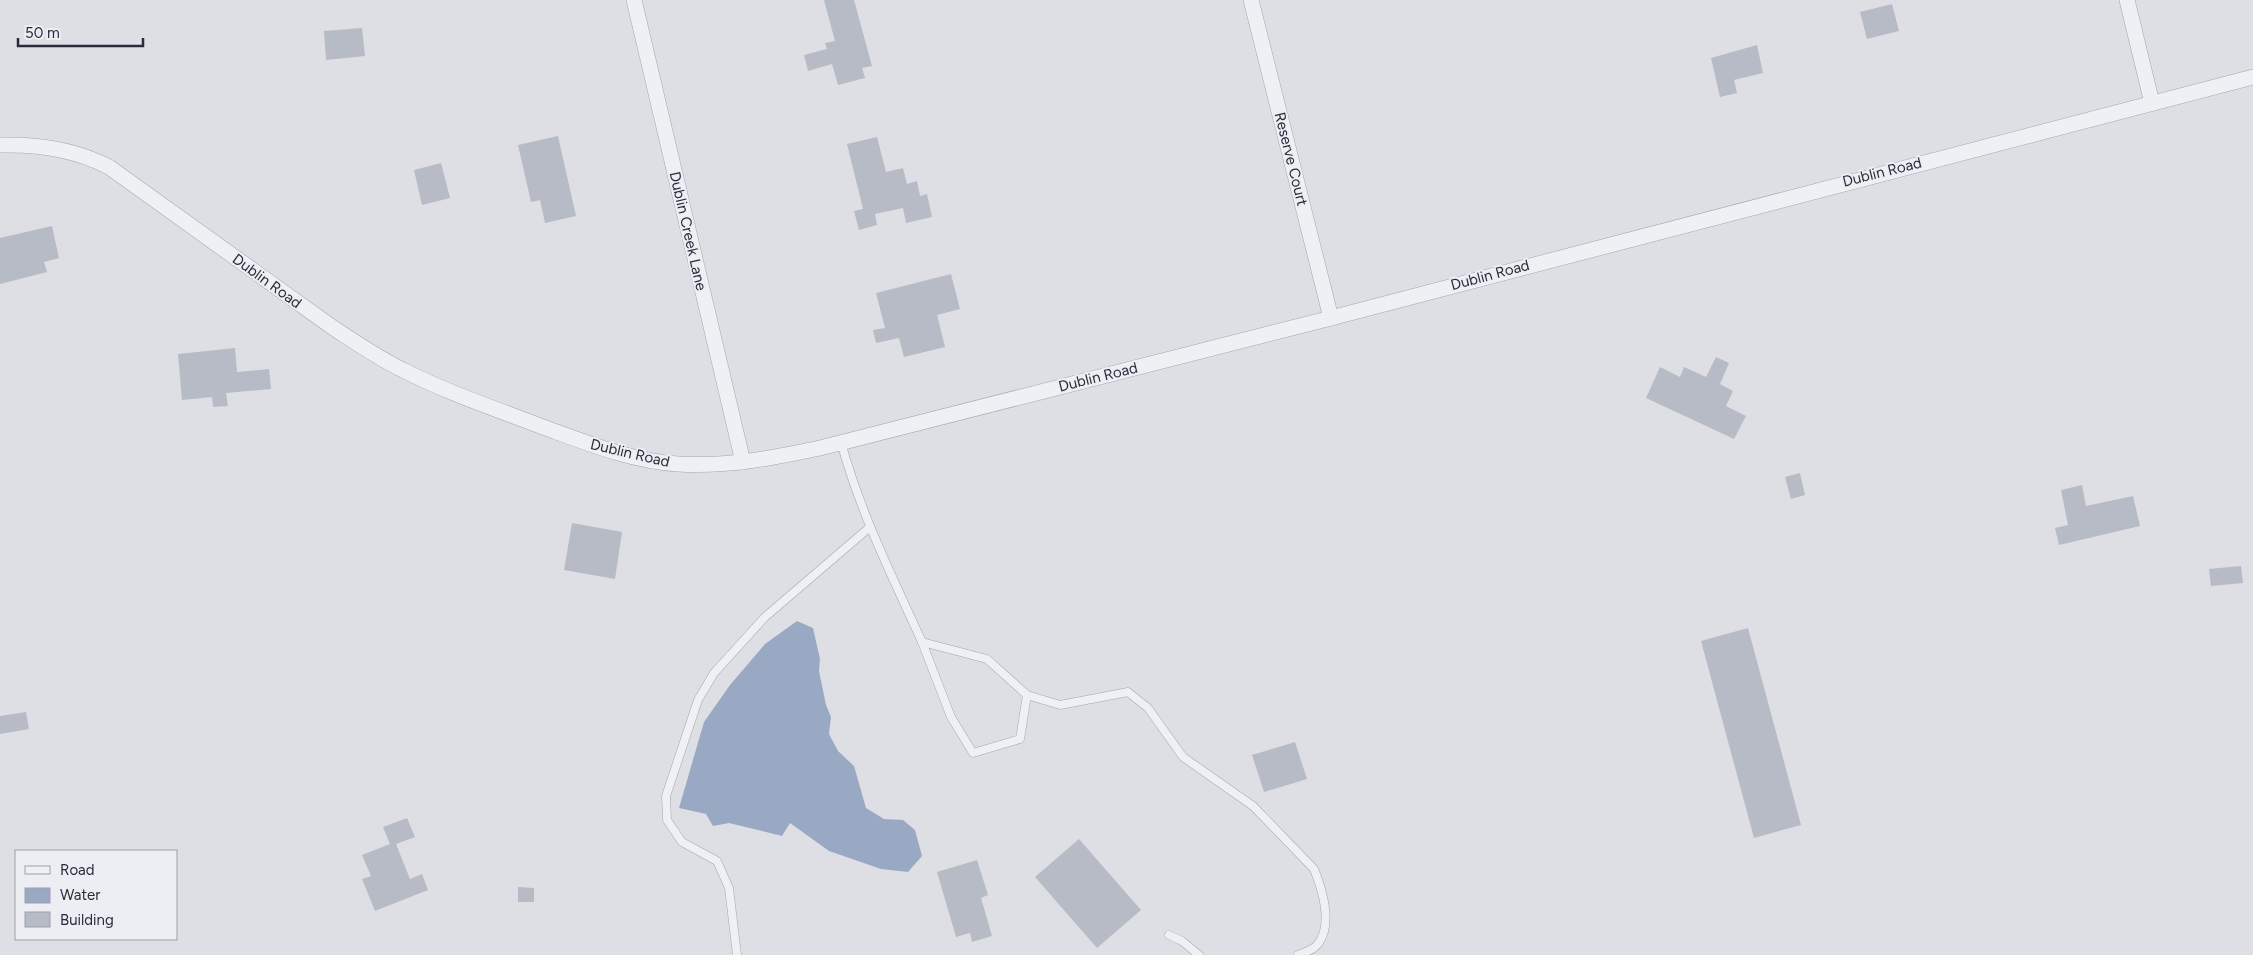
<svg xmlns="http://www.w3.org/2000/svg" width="2253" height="955" viewBox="0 0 2253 955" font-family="Figtree,sans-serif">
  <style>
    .water { fill: #9aa9c3 }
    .building { fill: #b7bbc5 }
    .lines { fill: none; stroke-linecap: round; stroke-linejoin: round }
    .lane-casing { stroke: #a3a6ae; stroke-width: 9 }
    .street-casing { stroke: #a3a6ae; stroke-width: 16 }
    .lane { stroke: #eff0f4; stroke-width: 8 }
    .street { stroke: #eff0f4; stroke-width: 15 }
    .labels { text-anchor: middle; stroke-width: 4; stroke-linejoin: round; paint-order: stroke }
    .street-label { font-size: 15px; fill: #282c3a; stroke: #eceef3 }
  </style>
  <rect width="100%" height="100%" fill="#dddfe5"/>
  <path class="water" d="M797,621l16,7 7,31 -1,12 7,34 5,12 -2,17 9,17 16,15 12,42 18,11 19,1 12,10 7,26 -14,16 -27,-3 -52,-18 -39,-28 -8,13 -53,-13 -16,3 -7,-12 -27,-6 25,-86 26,-37 35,-41z"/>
  <g class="building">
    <path d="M824,0h30l18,66 -10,2 3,10 -27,7 -6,-21 -24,7 -4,-16 23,-6 -2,-6 10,-2z"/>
    <path d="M1892,4l7,27 -32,8 -7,-27z"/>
    <path d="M362,28l3,28 -39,4 -2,-29z"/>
    <path d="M1757,45l6,28 -29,7 3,13 -17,4 -9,-39z"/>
    <path d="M558,136l18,80 -31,7 -5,-23 -9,2 -13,-57z"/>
    <path d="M877,137l9,35 17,-4 4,16 10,-3 3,15 7,-2 5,23 -26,6 -3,-15 -28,6 2,11 -18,5 -5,-19 9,-2 -16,-65z"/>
    <path d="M441,163l9,35 -28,7 -8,-35z"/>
    <path d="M52,226l7,32 -15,4 3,10 -47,12v-46z"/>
    <path d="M951,274l9,35 -23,6 8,32 -41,10 -5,-19 -23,5 -3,-13 12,-2 -9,-35z"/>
    <path d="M235,348l2,24 32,-3 2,20 -45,4 2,13 -15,1 -1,-10 -30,3 -4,-46z"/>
    <path d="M1716,357l13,6 -9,21 13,7 -7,15 20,10 -12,23 -88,-41 14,-31 20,10 4,-10 22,10z"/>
    <path d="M1800,473l5,22 -14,4 -6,-22z"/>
    <path d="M2082,485l4,21 47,-10 7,30 -81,19 -4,-17 13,-3 -7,-35z"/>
    <path d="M572,523l50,9 -7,47 -51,-9z"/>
    <path d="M2241,566l2,17 -32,3 -2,-17z"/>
    <path d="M1748,628l53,197 -47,13 -53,-197z"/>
    <path d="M26,712l3,17 -29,5v-18z"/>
    <path d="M1295,742l12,37 -43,13 -12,-37z"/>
    <path d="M407,818l8,19 -19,7 14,35 12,-5 6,16 -53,21 -13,-32 9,-3 -9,-21 28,-11 -7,-17z"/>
    <path d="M1079,839l62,71 -44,38 -62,-71z"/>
    <path d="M977,860l11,35 -7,3 11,38 -20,6 -2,-9 -14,4 -19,-65z"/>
    <path d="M518,887l16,1v14h-16z"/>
  </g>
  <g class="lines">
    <g class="lane-casing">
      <g id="lane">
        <path d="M841,442c19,70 51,134 81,200l65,17 40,36 33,10 68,-13 20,16 35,49 70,49 61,63c8,20 18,52 6,72 -4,8 -14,11 -22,14"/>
        <path d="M922,642l29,75 22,36 47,-14 7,-44"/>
        <path d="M1169,935l13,6 17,14"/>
        <path d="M737,955l-8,-67 -12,-27 -35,-19 -15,-22 -1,-24 32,-96 16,-27 51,-56 105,-90"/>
      </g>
    </g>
    <g class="street-casing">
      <g id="street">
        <path d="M634,0l109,462"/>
        <path d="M1251,0l80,318"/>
        <path d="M2127,0l25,103"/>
        <path d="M0,145c39,-1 75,4 109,22l223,160c23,15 46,31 71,43 45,23 93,39 140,57 44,16 88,34 135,37 49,3 95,-6 142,-16l511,-130 922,-241"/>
      </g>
    </g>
    <use href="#lane" class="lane"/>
    <use href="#street" class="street"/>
  </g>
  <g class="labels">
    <g class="street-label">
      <text transform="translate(1291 159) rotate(76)" y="5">Reserve Court</text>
      <text transform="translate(1882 172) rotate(-14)" y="5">Dublin Road</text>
      <text transform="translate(688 231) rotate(77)" y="5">Dublin Creek Lane</text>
      <text transform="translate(1490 275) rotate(-15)" y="5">Dublin Road</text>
      <text transform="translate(267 281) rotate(36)" y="5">Dublin Road</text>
      <text transform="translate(1098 377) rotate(-14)" y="5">Dublin Road</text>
      <text transform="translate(630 453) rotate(13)" y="5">Dublin Road</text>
    </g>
  </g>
  <rect x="15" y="850" width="162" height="90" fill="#eceef3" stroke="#9ea0a9"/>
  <rect x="25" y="866" width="25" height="8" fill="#eff0f4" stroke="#9ea0a9"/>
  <text x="60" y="875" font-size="15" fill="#282c3a">Road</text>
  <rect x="25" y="888" width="25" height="15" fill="#9aa9c3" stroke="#9ea0a9"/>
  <text x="60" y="900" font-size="15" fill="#282c3a">Water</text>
  <rect x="25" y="912" width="25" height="15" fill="#b7bbc5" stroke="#9ea0a9"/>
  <text x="60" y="925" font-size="15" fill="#282c3a">Building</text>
  <path d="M18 38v8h125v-8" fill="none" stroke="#282c3a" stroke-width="2.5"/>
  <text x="25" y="38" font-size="15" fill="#282c3a" stroke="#eceef3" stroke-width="4" paint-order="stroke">50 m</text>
</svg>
